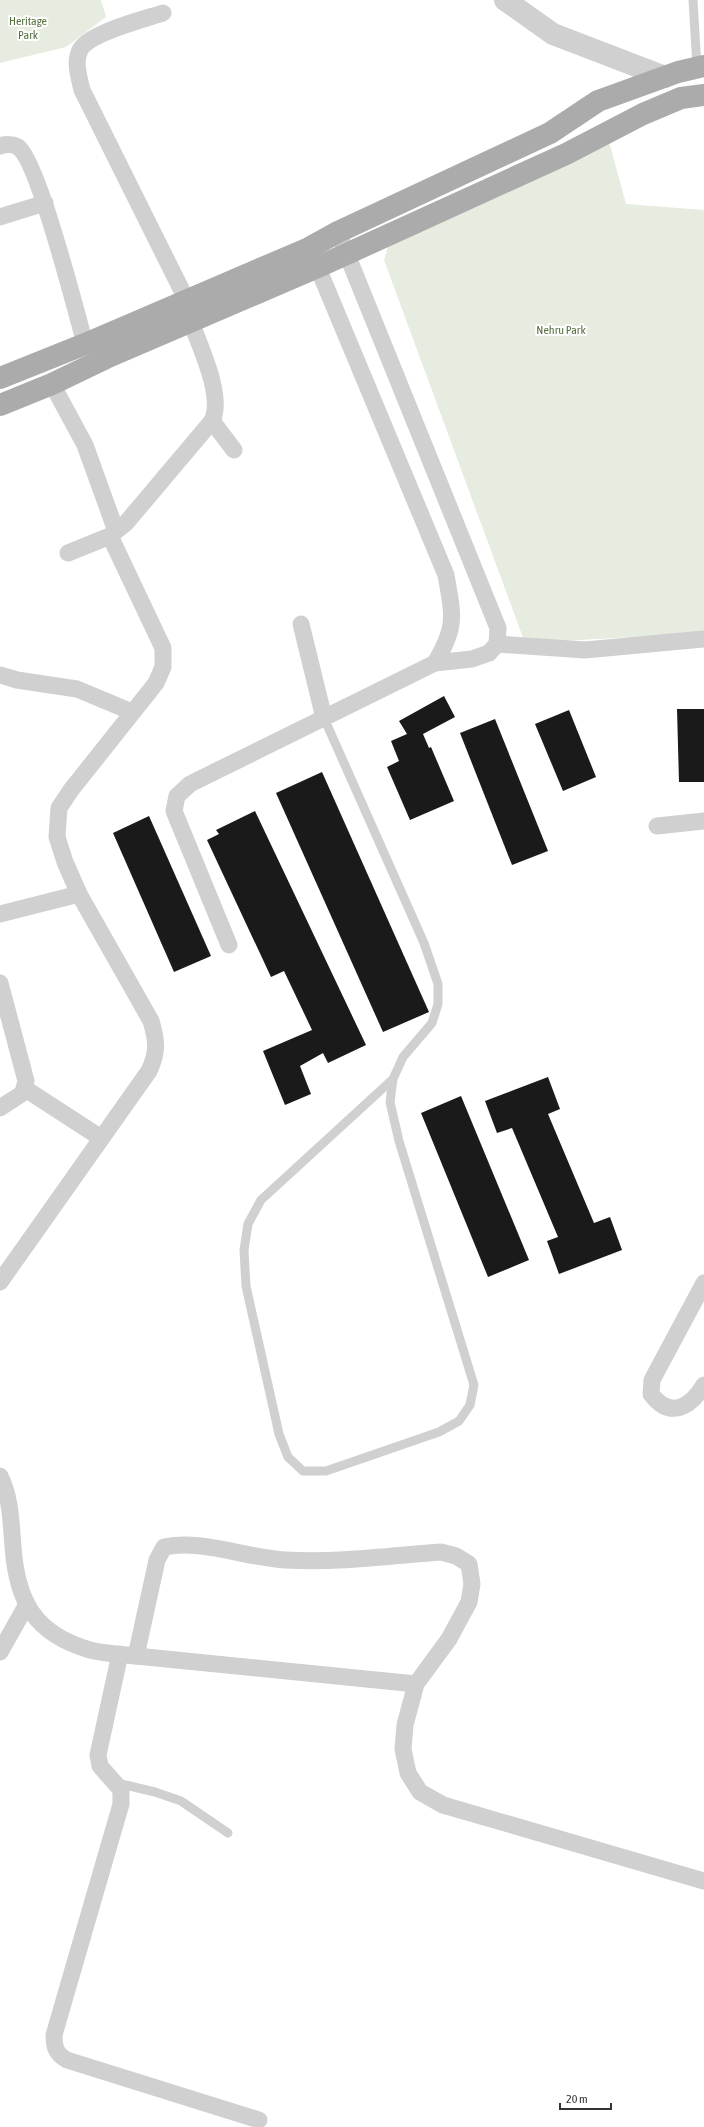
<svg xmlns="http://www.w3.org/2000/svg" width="704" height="2127" viewBox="0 0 704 2127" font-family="'Asap Condensed',sans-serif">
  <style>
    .park { fill: #e6ecdf }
    .building { fill: #1a1a1a }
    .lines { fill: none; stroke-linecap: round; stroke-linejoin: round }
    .service { stroke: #d0d0d0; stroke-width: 9 }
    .minor { stroke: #d0d0d0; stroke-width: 17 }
    .tertiary { stroke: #d0d0d0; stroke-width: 22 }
    .primary { stroke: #ababab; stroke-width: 22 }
    .labels { text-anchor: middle; stroke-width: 4; stroke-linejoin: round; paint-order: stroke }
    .park-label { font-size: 12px; fill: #56703f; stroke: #fff }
  </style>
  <rect width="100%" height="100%" fill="#fff"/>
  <g class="park">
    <path d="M0,0h101l5,17 -40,30 -66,16z"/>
    <path d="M608,138l18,66 78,6v423l-179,10 -141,-383 6,-20z"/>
  </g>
  <g class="building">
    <path d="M444,696l11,21 -32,17 6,14 2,-1 23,54 -44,19 -23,-53 12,-6 -8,-20 16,-7 -8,-13z"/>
    <path d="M677,709h27v73h-25z"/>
    <path d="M569,710l27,67 -33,14 -28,-67z"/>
    <path d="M495,719l53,132 -36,14 -52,-132z"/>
    <path d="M322,772l107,240 -46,20 -107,-239z"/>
    <path d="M255,811l111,234 -38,18 -5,-10 -23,13 11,28 -26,11 -22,-54 49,-21 -28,-59 -13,6 -64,-137 12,-6 -3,-4z"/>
    <path d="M149,816l62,140 -37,16 -61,-139z"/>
    <path d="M548,1077l12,32 -12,5 46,109 16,-6 12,33 -63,24 -12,-33 11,-4 -46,-109 -15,5 -12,-32z"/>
    <path d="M461,1096l68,164 -41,17 -67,-164z"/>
  </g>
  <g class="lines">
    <g class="service">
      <path d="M693,0l4,67"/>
      <path d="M324,718l100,225 14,41v20l-6,19 -29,34 -10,22 -3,23 9,39 75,244 -4,20 -11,16 -20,11 -113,39h-23l-15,-14 -9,-23 -33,-148 -2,-36 4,-26 13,-24 132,-121"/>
      <path d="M117,1783l38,9 26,9 47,32"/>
    </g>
    <g class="minor">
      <path d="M163,13c-18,6 -75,20 -83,37 -6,12 -1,27 2,40l105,211"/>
      <path d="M0,146c5,-2 13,-2 18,1 19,12 59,167 67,197"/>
      <path d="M0,217l45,-14"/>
      <path d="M313,256l133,319c7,41 11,51 -11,88"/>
      <path d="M52,384l33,61 31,86"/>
      <path d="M212,421l22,29"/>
      <path d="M68,553l42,-17 16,-13 86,-102c12,-25 -12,-74 -21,-99"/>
      <path d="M301,624l23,94"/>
      <path d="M497,644l88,6 119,-11"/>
      <path d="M0,675l17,5 60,9 55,23"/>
      <path d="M657,826l47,-5"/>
      <path d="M0,914l79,-20"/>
      <path d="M229,945l-55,-134 3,-15 13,-12 245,-121 37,-4 17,-6 8,-9 1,-16 -156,-386"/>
      <path d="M0,983l26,98 -3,12 -23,15"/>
      <path d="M24,1088l77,50"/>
      <path d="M0,1282l149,-211c9,-19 8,-30 2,-50l-72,-127 -14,-32 -8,-25 2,-29 12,-18 85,-107 7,-16v-19l-53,-112"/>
      <path d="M704,1283l-52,97 -1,14c19,25 39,14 53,-9"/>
      <path d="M0,1476c11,22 11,47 13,71 4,55 22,87 77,103 15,4 31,4 46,6l280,28"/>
      <path d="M0,1652l26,-46"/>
      <path d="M120,1654l-22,101 2,11 21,24v14l-67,231c0,12 2,19 13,25l192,60"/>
      <path d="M136,1656l21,-96 7,-13c38,-8 83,11 121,13 52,3 104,-4 156,-8l15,4 13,8 3,20 -3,18 -20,37 -33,45 -11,41 -2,24 5,24 12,19 23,13 261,76"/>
    </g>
    <path class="tertiary" d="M505,0l48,34 112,43"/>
    <g class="primary">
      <path d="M0,378l85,-34 224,-96 29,-16 212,-99 48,-32 80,-29 26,-6"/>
      <path d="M0,405l52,-21 54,-26 212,-91 248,-113 77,-40 38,-16 23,-3"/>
    </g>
  </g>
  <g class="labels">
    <g class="park-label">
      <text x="28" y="25">Heritage<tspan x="28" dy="14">Park</tspan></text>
      <text x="561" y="334">Nehru Park</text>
    </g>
  </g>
  <path d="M560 2103v6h51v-6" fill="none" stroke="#333333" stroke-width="2"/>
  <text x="566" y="2103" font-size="12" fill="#333333" stroke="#ffffff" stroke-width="3" paint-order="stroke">20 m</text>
</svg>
